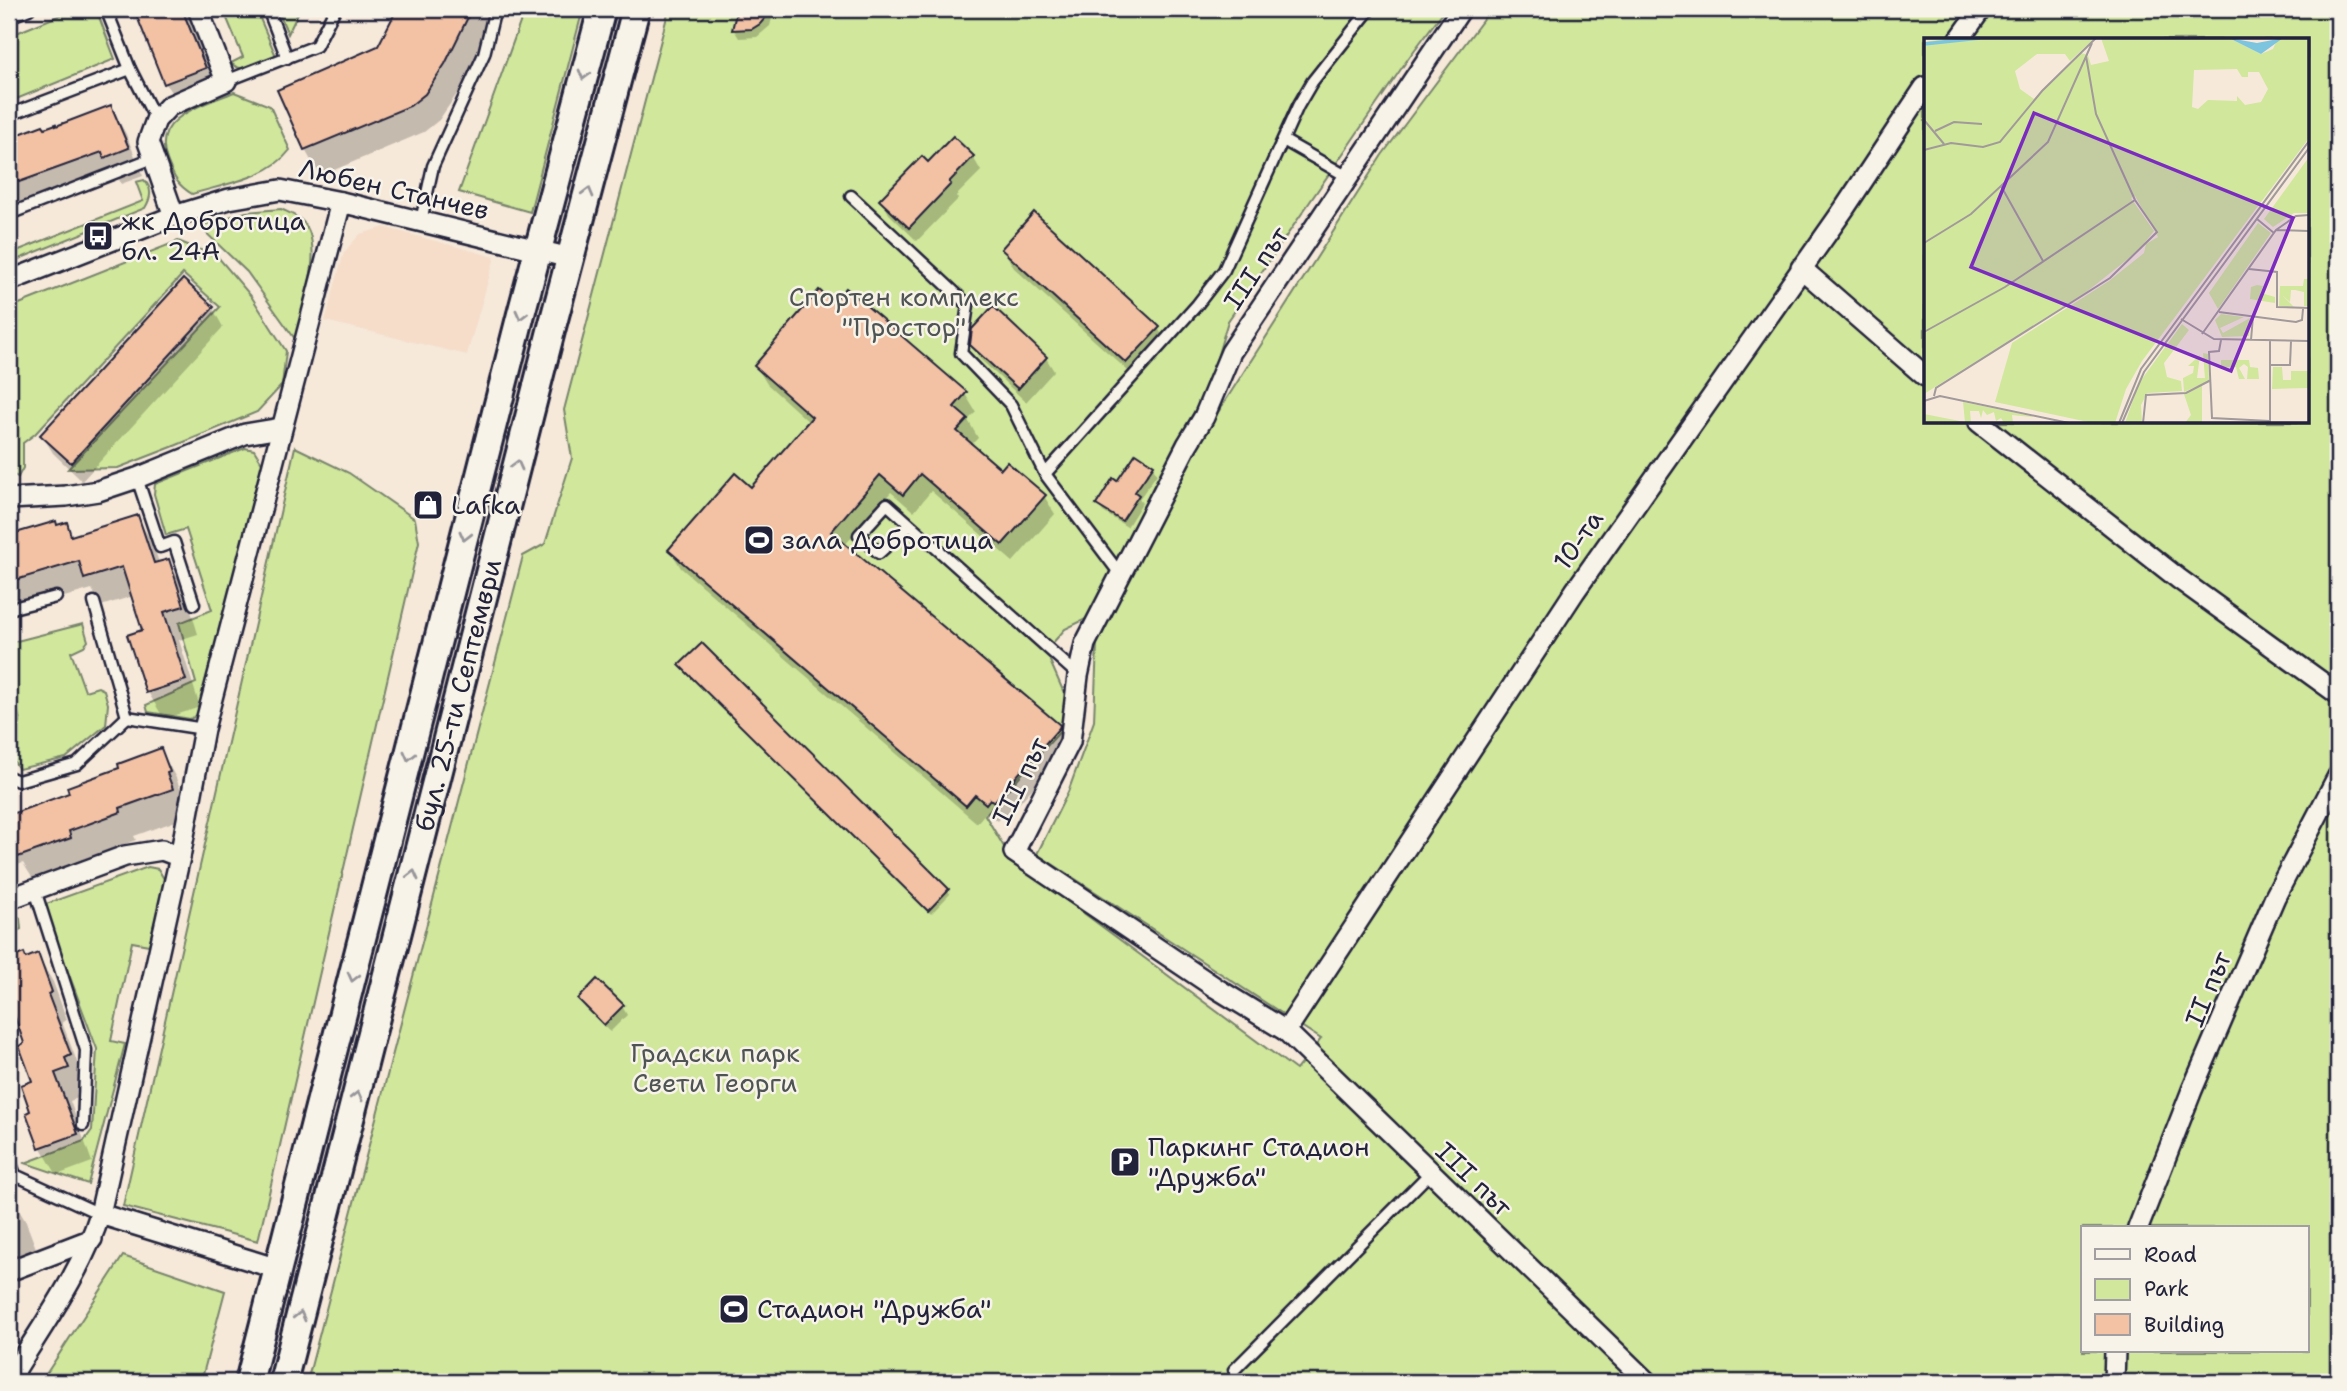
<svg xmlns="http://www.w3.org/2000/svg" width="2347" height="1391" viewBox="0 0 2347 1391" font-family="'Shantell Sans',sans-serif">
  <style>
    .built { fill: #f5ddca }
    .green { fill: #d0e79c; stroke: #79846c; stroke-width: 2; fill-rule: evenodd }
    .shadow { fill: #0003 }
    .building { fill: #f3c2a4; stroke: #22223b; stroke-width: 2 }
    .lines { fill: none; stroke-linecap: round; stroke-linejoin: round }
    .lane-casing { stroke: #22223b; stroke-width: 15 }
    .street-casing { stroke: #22223b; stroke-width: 24 }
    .secondary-casing { stroke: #22223b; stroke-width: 32 }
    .lane { stroke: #f7f3e8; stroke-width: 10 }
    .street { stroke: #f7f3e8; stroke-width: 19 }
    .secondary { stroke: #f7f3e8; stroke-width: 26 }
    .oneway { stroke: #97959a }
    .labels { text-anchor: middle; stroke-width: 5; stroke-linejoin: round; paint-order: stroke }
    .street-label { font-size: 26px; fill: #22223b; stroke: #f7f3e8 }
    .poi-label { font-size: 26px; fill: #22223b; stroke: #f7f3e8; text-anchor: start }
    .park-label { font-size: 26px; fill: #4e5353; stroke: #f7f3e8 }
    .inset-river { fill: none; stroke: #7dc5de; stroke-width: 3.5 }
    .inset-road { fill: none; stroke: #a1999a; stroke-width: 2 }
    .view { fill: #7b2cbf; fill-opacity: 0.15; stroke: #7b2cbf; stroke-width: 3.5 }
    .inset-edge { fill: none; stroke: #22223b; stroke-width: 3.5 }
  </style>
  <rect width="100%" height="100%" fill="#f6e9da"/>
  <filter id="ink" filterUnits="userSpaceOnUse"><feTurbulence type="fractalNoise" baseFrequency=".0143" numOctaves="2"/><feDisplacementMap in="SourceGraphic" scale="14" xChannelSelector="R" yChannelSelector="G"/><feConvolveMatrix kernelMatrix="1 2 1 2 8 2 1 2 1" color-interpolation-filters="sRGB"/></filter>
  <g filter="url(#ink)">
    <path class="built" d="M384,227l111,30 -28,98 -142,-34 19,-69 16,-18z"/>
    <g class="green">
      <path d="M75,9h21l19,50 -106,43v-66z"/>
      <path d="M223,9h33l20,47c-14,6 -33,20 -45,7l12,-6z"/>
      <path d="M277,9h23l-12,25z"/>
      <path d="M525,9h58l-53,203 -71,-20z"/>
      <path d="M669,9h776l-35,47 -182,265 -18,60 -122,237 -23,11 -15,17v15l18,41 -5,26 -78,87 27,45 284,210 25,-31 -284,-185 31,-62 26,-71 3,-78 90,-182 195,-306 109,-146h847v1373h-2031l216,-826 22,-12 27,-86 -8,-48zM1925,40h382v382h-382zM2083,1228h224v123h-224z"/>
      <path d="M234,92l36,14 20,44c-21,28 -65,34 -98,44 -16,-10 -18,-17 -25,-34 -17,-43 37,-55 67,-68z"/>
      <path d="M144,180c9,9 7,18 1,28l-136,55v-9l134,-53 -7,-19z"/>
      <path d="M281,209c6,3 14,6 20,11 26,22 1,91 -6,119l-48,-67 -48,-46 47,-14z"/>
      <path d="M178,241l40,16 33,39 35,55 -4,34 -25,27 -85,35 -54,21 -50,1 152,-162 -37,-33 -148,160 -12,9v25l-5,9 -5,-2 -4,-13v-154z"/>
      <path d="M295,447l54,26 66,46 4,23 -161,699 -135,-35z"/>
      <path d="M245,448l9,2 10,16 -66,249 -8,4 -42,-7 -2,-7 50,-22 -17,-60 33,-13 -26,-81 -20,6 -12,-41 1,-10z"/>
      <path d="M83,624l5,17 -4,5 -13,6 14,39 13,-4 6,3 4,14 -2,21 -40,33 -47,11c-15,-20 -13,-28 1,-48l-4,-17h-7v-61z"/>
      <path d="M148,867l10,2 6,10 -1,10 -14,56 -17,-3 -21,99 14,3 -37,140 -63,-21 59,-22 8,-11 5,-81 -54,-144z"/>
      <path d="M16,915l4,4 1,10 -12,5v-17z"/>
      <path d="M123,1256l102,35 -24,91h-160z"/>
    </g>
    <g class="shadow">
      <path d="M136,9h50l34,87 -38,15 -16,-27z"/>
      <path d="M399,9h100l-40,82 -20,29 -15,12 -104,44 -15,-26 -25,-60 99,-43z"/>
      <path d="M739,9h28l5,9 -2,8 -13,11 -18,1 -5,-8z"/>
      <path d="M111,107l15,27 17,42 -22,8 -2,-5 -33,13 -1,-2 -76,29v-83l4,-2 2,3 41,-9z"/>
      <path d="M973,157l8,14 -25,25 2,3 -41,42 -28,-27 -7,-14 46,-35z"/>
      <path d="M1003,249l155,79 11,19 -31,33 -124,-112z"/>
      <path d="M183,281l30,28 10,18 -141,154 -29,-28 -11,-18z"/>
      <path d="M833,304l132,90 11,18 -8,8 10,18 -7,7 30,26 43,25 11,18 -42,48 -82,-71 -17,21 -23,-20 -47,54 214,180 11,21 -64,72 -4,-3 -4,5 -11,-9 -9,11 -296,-255 -11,-18 81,-60 59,-67 -43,-39 -11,-18z"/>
      <path d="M971,345l75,13 8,13 -28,31 -46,-43z"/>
      <path d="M1153,467l4,7 -18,25 3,4 -15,24 -24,-15 -5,-7 20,-22z"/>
      <path d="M137,517l16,27 6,19 9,-2 16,27 14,46 -19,6 21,67 -36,12 -16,-27 -4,-61 -11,-35 -32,10 -9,-17 -83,24v-77l46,-13 2,3 9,-2 7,13z"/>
      <path d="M681,666l267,224 2,4 -19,20z"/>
      <path d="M161,751l15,27 8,21 3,18 -53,19 2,4 -53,19 3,6 -50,19 -13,-21 -14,5v-52l62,-21z"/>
      <path d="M24,955l2,4 11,-4 16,27 14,38 -5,2 23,61 -6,2 4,11 -13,5 22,61 -35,13 -16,-27 -12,-34 4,-2 1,-30 -8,-38 -4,-12 -13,5v-76z"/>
      <path d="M580,999l42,7 5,9 -17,17 -25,-24z"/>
      <path d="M9,1195h1l16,27 11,29 -28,19z"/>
    </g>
    <g class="building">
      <path d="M134,9h48l24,59 -42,16z"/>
      <path d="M397,9h75l-27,55 -20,30 -15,12 -106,44 -27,-60 101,-44z"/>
      <path d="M737,9h36l-13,15 -8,5 -20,1z"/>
      <path d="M111,105l18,43 -25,10 -2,-6 -83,30 -2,-3 -8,4v-45l34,-13 2,3 11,-4v2z"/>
      <path d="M953,136l21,20 -25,26 2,2 -42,44 -30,-28 43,-44 6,6z"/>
      <path d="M1034,212l126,115 -34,36 -125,-114z"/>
      <path d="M183,279l31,28 -143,156 -31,-28z"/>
      <path d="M846,288l121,104 -13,15 14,12 -11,12 44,38 6,-7 39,33 -44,50 -82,-71 -17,21 -23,-20 -49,57 229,193 -1,3 -65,74 -4,-3 -4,5 -11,-9 -9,11 -298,-256 67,-77 16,14 61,-70 -58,-51 65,-76 14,12z"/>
      <path d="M993,306l54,51 -29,32 -48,-44 2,-16z"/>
      <path d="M1136,453l18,12 -19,27 4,3 -17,26 -26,-16 17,-27 4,3z"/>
      <path d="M138,515l16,48 15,-4 15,47 -20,6 22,68 -40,13 -19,-58 15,-5 -20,-63 -38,12 -5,-18 -70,21v-47l47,-14 1,4 10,-3 4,14z"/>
      <path d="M702,643l247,246 -21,22 -249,-246z"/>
      <path d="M161,748l9,24 -3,1 6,16 -53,19 1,4 -52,19 2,7 -53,19 -9,-26v-16l60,-22 -2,-6 52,-19 -1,-4z"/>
      <path d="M24,953l2,5 12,-5 14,39 -4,2 23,61 -6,3 4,10 -14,5 23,61 -39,14 -13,-35 4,-2 -9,-26 11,-4 -13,-35 5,-3 -15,-43v-41z"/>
      <path d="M597,979l27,26 -20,20 -26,-26z"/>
    </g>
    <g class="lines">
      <g class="lane-casing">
        <g id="lane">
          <path d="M106,9l24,60 26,51"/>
          <path d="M268,9l19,49"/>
          <path d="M9,17l20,-8"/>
          <path d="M226,81l90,-35 19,-37"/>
          <path d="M9,115l121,-46"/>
          <path d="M1283,140l65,37"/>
          <path d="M851,196l117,109 -7,48 50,52 34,69 75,100"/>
          <path d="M9,214l144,-56"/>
          <path d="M421,221l12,-55 51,-112 11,-45"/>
          <path d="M1045,474l152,-169 27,-35 74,-164 14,-24 58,-73"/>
          <path d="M137,478l23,69 14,-5 20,62"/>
          <path d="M910,525l-31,28 -20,-18 28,-31 191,171"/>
          <path d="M94,602l33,115 77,12"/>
          <path d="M9,609l47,-12"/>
          <path d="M9,777l9,4 59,-17 50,-47"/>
          <path d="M35,890l51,160 -3,75"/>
          <path d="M9,1158l6,17 85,39"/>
          <path d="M1234,1370l196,-197"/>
        </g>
      </g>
      <g class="street-casing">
        <g id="street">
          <path d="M1461,9l-230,343 -27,65 -17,28 -102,199 -7,32 -8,66 -56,110 202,136 70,43 361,351"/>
          <path d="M1959,40l22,-31"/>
          <path d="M174,216l-26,-74 8,-22 13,-14 57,-25 -28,-72"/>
          <path d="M1801,268l124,108"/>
          <path d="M9,281l165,-65 55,-17 51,-9 61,12 229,56"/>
          <path d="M1979,422l200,157 159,115"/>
          <path d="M9,499l57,-3 32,-5 39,-13 108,-44 36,-6"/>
          <path d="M9,899l116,-43 37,-6 18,7"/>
          <path d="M1286,1031l289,-440 269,-382 81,-122"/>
          <path d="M100,1214l178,55"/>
          <path d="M2138,1228l54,-138 83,-193 63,-121"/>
          <path d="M9,1271l83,-32"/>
          <path d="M9,1380c33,-54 72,-106 91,-166l80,-357 24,-128 137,-527"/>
          <path d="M2114,1382l1,-31"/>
        </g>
      </g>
      <g class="secondary-casing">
        <g id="secondary">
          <path d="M249,1382l272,-1068 81,-305"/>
          <path id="s1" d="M283,1382l269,-1055 84,-318"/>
        </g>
      </g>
      <use href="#lane" class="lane"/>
      <use href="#street" class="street"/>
      <use href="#secondary" class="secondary"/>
    </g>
    <defs><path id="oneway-chevron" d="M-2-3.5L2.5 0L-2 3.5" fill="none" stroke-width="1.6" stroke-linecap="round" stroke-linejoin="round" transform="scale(1.75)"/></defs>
    <g class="oneway">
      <use href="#oneway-chevron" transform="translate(584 75) rotate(105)"/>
      <use href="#oneway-chevron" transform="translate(588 192) rotate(-75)"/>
      <use href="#oneway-chevron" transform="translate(521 315) rotate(104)"/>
      <use href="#oneway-chevron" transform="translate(517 465) rotate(-76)"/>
      <use href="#oneway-chevron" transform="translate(465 536) rotate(104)"/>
      <use href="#oneway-chevron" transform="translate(409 756) rotate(104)"/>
      <use href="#oneway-chevron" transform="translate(413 875) rotate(-76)"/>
      <use href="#oneway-chevron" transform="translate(353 977) rotate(104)"/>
      <use href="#oneway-chevron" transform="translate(357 1096) rotate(-76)"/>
      <use href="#oneway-chevron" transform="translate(300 1316) rotate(-76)"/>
    </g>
  </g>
  <defs>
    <g id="bus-square" transform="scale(1.575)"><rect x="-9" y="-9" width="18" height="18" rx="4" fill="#22223b" stroke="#f7f3e8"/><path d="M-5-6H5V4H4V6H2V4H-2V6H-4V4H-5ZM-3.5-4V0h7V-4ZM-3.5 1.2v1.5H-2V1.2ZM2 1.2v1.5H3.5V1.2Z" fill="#fff"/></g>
    <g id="shop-square" transform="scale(1.575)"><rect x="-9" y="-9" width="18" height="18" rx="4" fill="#22223b" stroke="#f7f3e8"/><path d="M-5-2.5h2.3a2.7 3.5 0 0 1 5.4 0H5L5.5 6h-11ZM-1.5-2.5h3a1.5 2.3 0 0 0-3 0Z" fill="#fff"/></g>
    <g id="stadium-square" transform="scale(1.575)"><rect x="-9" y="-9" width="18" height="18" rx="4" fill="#22223b" stroke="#f7f3e8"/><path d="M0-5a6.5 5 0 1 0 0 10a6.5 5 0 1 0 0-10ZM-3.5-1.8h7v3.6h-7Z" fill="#fff"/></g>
    <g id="parking-square" transform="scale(1.575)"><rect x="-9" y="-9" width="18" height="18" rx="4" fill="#22223b" stroke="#f7f3e8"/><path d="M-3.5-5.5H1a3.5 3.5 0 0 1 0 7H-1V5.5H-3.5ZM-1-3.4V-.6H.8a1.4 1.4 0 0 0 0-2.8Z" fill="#fff"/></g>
  </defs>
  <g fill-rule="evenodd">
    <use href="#bus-square" x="98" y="236"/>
    <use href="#shop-square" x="428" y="505"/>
    <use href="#stadium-square" x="759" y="540"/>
    <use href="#parking-square" x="1125" y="1162"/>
    <use href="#stadium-square" x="734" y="1309"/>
  </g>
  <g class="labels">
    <g class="street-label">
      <text transform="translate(394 189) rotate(13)" y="9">Любен Станчев</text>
      <text transform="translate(1256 268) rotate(-56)" y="9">ІІІ път</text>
      <text transform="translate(1578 540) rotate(-55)" y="9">10-та</text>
      <text dy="9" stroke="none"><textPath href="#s1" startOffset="709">бул. 25-ти Септември</textPath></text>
      <text transform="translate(1020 781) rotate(-64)" y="9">ІІІ път</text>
      <text transform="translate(2208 989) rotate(-67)" y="9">ІІ път</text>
      <text transform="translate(1474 1179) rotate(44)" y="9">ІІІ път</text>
    </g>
    <g class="poi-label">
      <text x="121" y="230">жк Добротица<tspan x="121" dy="30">бл. 24А</tspan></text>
      <text x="451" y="514">Lafka</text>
      <text x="782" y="549">зала Добротица</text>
      <text x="1148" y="1156">Паркинг Стадион<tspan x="1148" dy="30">"Дружба"</tspan></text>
      <text x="757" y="1318">Стадион "Дружба"</text>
    </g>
    <g class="park-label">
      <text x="904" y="306">Спортен комплекс<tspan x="904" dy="30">"Простор"</tspan></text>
      <text x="715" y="1062">Градски парк<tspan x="715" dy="30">Свети Георги</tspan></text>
    </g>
  </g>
  <g transform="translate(1924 38)">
    <rect width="385" height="385" fill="#f6e9da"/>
    <path d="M27,0h144l-25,23 -5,-7h-28l-22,17 5,18 14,10 47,-46 7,2 3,10 18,-4 -8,-23h128l32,16 12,-5 4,-9 32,-2v100l-167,223 -16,28 -11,34h-22l-98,-21 17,-59 97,-62 35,-28 2,-9 12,-7 -23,-41 -4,2 23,33 -16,20 -53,42 -161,101v-352zM313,31l5,8h6v-5h11l9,17 -7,13 -16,3 -8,-9v5l-29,-1 -10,9 -6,-2 2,-37zM385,119v56h-15l-21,14 -9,-8zM334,185l13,10 -53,76 -9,-16zM380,241h5v27h-5v-14l-9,-2h-4l-1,12 -8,-7 12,12 -15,-1 1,-20h23zM333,247l6,1 -2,7 14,4v6l-25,-4 1,-12zM297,276l23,3 -24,11 3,5 27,-15 -1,18 -27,1 -7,-17zM258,286l7,6 -25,33 3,14 14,4 1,10 -35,2 -6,12 1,18h-17l14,-40zM279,315l5,1 1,27 -25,11 -1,-14 10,-5 1,-7h-6l12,-11 -3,23h8zM297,322h28l1,7 8,1 1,11h-12l1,-12 -4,-3 -5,4 6,11h-6l-3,-12h-15zM349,329h9l1,13h8v-9h18v17l-37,1zM278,346v39h-17l6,-8 -7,-21zM39,364l68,14 1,1 -20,-2 1,8h-9l-3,-5 -5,3 -2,-9 -7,3 -4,-5 -2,8 -2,-7h-9l1,12h-47v-9l41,8z" fill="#d0e79c" fill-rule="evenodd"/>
    <path d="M305,0l28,5 26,-5 -22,16z" fill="#7dc5de"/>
    <path class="inset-river" d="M0,6l56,-6"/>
    <path class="inset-road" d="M0,82l20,24M11,93l19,-9 28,2M0,112l27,-7 32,4 17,-5 42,-51 54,-53M77,148l42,75M333,181l17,14M352,192l33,1M0,205l47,-29 77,-72 44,-99M325,231l28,3v35l32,1M295,274l77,10 6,-2 1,-11M257,281l33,20 95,2M0,294l81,-45 130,-87M278,296l74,-104 20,-14 13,-1M297,302l-2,11 -10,1 3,66 58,3M327,302l2,-24M346,327h20l1,-24M10,358l2,-8 174,-110 47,-46 -22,-32 -39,-86 -10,-58M0,363l16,-5 129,27M346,384v-82M195,385l22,-54 168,-228M198,385l22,-51 165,-224M219,385l3,-28 40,-2 25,-13"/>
    <path class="view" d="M110,75l259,105 -62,153 -260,-104z"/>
    <rect width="385" height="385" class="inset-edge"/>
  </g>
  <rect width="2347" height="1391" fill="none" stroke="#f7f3e8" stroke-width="35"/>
  <rect x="18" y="18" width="2312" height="1356" fill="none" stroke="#22223b" stroke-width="2.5" filter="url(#ink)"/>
  <rect x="2081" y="1226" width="228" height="126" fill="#f7f3e8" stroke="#a29fa3" stroke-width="2"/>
  <rect x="2095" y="1249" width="35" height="10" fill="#f7f3e8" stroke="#a29fa3" stroke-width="2"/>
  <text x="2144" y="1262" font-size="21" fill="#22223b">Road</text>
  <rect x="2095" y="1279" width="35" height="21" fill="#d0e79c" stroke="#a29fa3" stroke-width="2"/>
  <text x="2144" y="1296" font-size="21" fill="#22223b">Park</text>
  <rect x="2095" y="1314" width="35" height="21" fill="#f3c2a4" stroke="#a29fa3" stroke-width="2"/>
  <text x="2144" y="1332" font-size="21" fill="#22223b">Building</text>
</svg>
